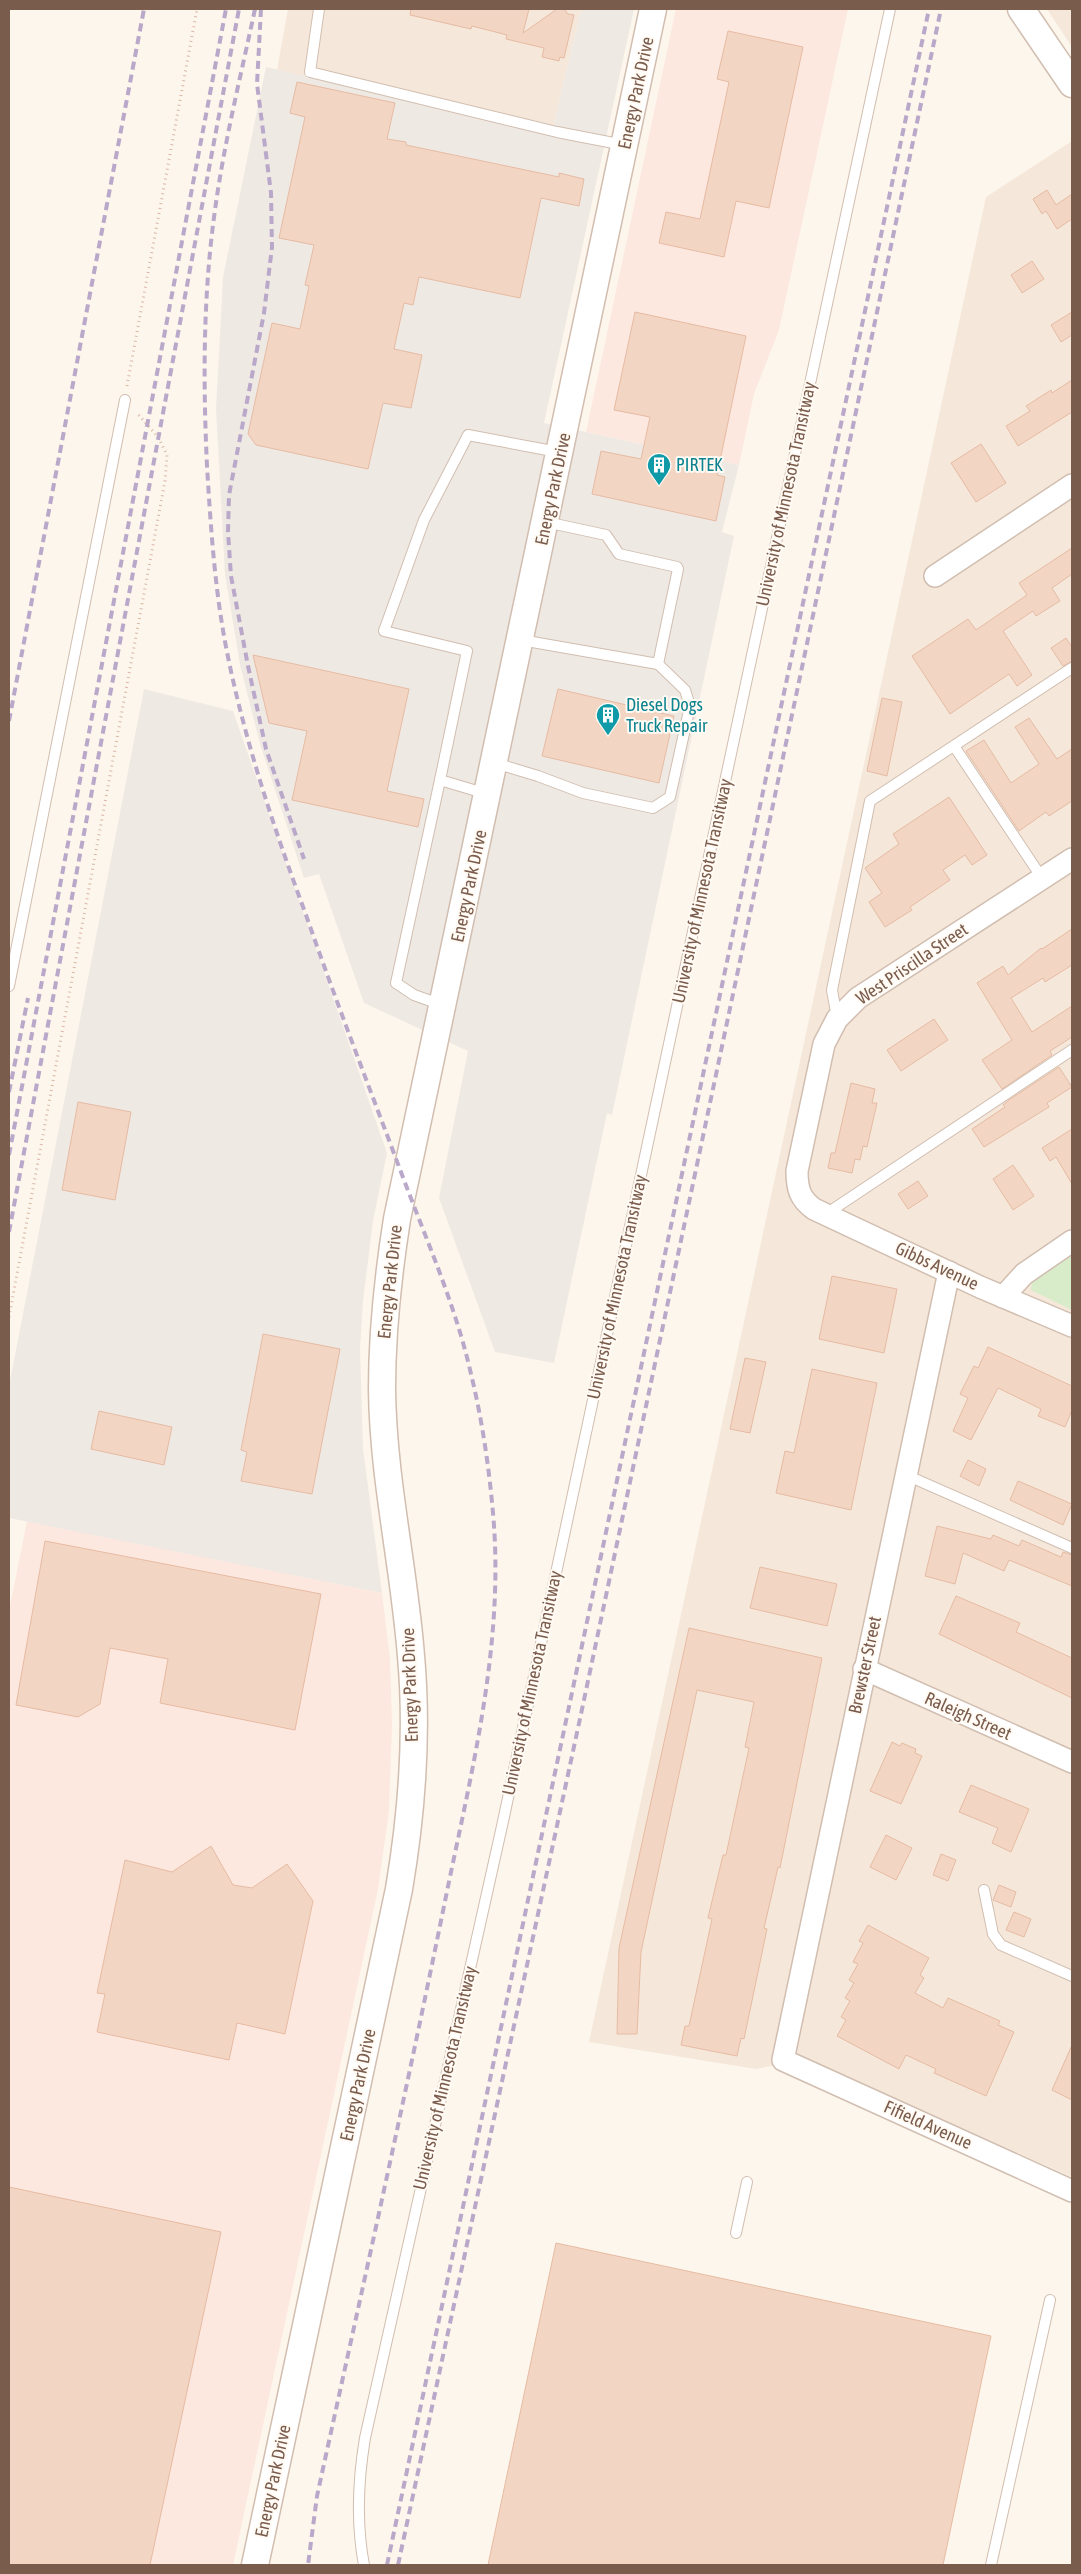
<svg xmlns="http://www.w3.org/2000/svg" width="1081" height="2574" viewBox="0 0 1081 2574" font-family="'Asap Condensed',sans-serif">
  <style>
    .residential { fill: #f5e8da }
    .commercial { fill: #fde8e0 }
    .industrial { fill: #efe9e4 }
    .green { fill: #d8ecc9 }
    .building { fill: #f3d5c3; stroke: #e6bba3 }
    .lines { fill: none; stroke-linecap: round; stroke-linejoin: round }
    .service-casing { stroke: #d1beb0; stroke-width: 12 }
    .minor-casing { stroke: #d1beb0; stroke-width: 24 }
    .tertiary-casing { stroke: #d1beb0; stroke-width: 29 }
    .path { stroke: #d9b8a5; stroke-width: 3; stroke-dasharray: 1 4; stroke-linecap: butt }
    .service { stroke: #fff; stroke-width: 10 }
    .minor { stroke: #fff; stroke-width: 21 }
    .tertiary { stroke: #fff; stroke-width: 26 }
    .rail { stroke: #b9a8c9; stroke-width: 4; stroke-dasharray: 8 5; stroke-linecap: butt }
    .labels { text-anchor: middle; stroke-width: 4; stroke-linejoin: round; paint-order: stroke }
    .street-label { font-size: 18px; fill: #7a5c4d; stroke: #fffaf3 }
    .culture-label { font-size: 18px; fill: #0d838f; stroke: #fffaf3; text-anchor: start }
  </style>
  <rect width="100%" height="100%" fill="#fdf6ec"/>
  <g class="residential">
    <path d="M288,9h293l-30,127 -274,-66z"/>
    <path d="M1047,9h25v38z"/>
    <path d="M1072,141v2036l-266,-118 -50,10 -167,-27 397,-1845z"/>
  </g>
  <g class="commercial">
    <path d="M676,9h172l-69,321 -25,64 -15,71 -153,-33z"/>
    <path d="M27,1521l355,72 8,66 2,65 -3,87 -11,78 -145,676h-224v-954z"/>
  </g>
  <g class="industrial">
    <path d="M581,9h53l-90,414 195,42 -17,67 12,4 -122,579 -5,-2 -53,250 -59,-11 -56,-154 29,-147 -104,-48 -45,-129 -15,4 -44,-134 -20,-79 -15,-91 -9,-165 7,-132 43,-210 285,69z"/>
    <path d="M144,689l89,22 154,442 -14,68 -10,80 -3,48 3,99 19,145 -373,-75v-132z"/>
  </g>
  <path class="green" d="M1072,1251v59l-41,-20 1,-8z"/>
  <g class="building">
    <path d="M411,9h118l-6,24 34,-24h7l4,5 6,1 -10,43 -4,-1 -1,4 -17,-4 2,-9 -38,-9 1,-4 -35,-9 -1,3 -61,-14z"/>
    <path d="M728,31l75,16 -34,161 -33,-7 -12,56 -65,-14 7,-31 34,7 29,-137 -12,-3z"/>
    <path d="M297,82l98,21 -8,36 19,3v3l153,32v-4l25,6 -5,27 -38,-8 -21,100 -101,-21 -6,28 -9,-2 -10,46 28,6 -11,53 -28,-5 -15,66 -112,-24 -8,-11 24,-111 28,6 9,-43 -4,-1 9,-40 -35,-7 26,-121 -15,-4z"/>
    <path d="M1047,190l9,15 16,-11v25l-15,10 -11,-18 -4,3 -9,-15z"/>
    <path d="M1032,261l12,18 -22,14 -11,-18z"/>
    <path d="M635,312l111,24 -29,139 8,2 -9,44 -124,-27 9,-43 40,8 9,-42 -36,-7z"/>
    <path d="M1072,312v23l-11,7 -10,-17z"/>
    <path d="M1072,380v32l-54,34 -12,-20 24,-15 -4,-5 25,-16 1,3z"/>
    <path d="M981,444l25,39 -30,19 -25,-39z"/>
    <path d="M1072,548v26l-20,14 8,13 -24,15 -3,-5 -30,20 29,44 -15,11 -8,-12 -59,40 -38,-58 56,-37 8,11 51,-35 -8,-12z"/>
    <path d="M1066,638l6,9v14l-9,5 -12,-18z"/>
    <path d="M253,655l156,34 -22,102 37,8 -6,28 -126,-27 15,-69 -38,-8z"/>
    <path d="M558,689l116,27 -15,67 -117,-27z"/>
    <path d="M882,698l20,4 -15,74 -20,-5z"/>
    <path d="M1029,718l28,41 15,-10v52l-23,15 -3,-4 -27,19 -53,-80 18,-11 27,43 28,-19 -24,-37z"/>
    <path d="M949,797l38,58 -15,10 -7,-10 -22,15 7,10 -40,27 2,3 -27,17 -16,-25 13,-9 -17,-25 34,-24 -6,-10z"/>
    <path d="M1072,929v36l-27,17 -2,-4 -32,20 21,34 40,-26v31l-22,14 2,4 -50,34 -20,-29 30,-20 -35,-57 26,-17 5,9 33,-27 1,1z"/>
    <path d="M934,1019l14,21 -47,31 -14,-21z"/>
    <path d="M1059,1067l13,20 -25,16 2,4 -65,40 -12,-18 33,-22 -2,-2 6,-5z"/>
    <path d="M851,1083l24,6 -3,14h5l-10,44 -4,-1 -3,14 -5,-1 -3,14 -24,-5 3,-15h4z"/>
    <path d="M78,1102l53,10 -16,88 -53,-10z"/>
    <path d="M1072,1129v55l-16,-27 -6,4 -8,-13z"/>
    <path d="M1013,1165l21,31 -21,14 -20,-31z"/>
    <path d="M918,1181l10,15 -20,13 -10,-15z"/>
    <path d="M832,1276l65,13 -13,64 -65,-14z"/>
    <path d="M263,1334l77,15 -28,145 -71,-13 6,-29 -6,-2z"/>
    <path d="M988,1347l84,39v24l-7,17 -27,-11 3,-7 -43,-21 -27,52 -18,-9 15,-33 -8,-4 14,-28 4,2z"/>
    <path d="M745,1358l21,4 -16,71 -20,-4z"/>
    <path d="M812,1369l65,14 -26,127 -75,-17 9,-42 9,2z"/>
    <path d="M99,1411l73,16 -8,38 -73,-16z"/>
    <path d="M968,1460l18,9 -7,17 -19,-10z"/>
    <path d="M1018,1481l54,23 -9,21 -53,-25z"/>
    <path d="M937,1526l54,13 2,-4 26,11 3,-6 39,17 2,-5 9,3v31l-63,-26 -5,11 -41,-18 -8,31 -30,-8z"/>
    <path d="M45,1541l276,53 -26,136 -135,-27 8,-44 -58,-11 -10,56 -22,13 -62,-12z"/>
    <path d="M760,1567l77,17 -10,42 -77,-18z"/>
    <path d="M956,1596l64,27 -4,9 56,26v40l-133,-64z"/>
    <path d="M689,1628l133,30 -42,210 -2,-1 -4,18 -10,43 3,1 -23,110 -3,-1 -4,18 -56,-11 4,-19h4l23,-107 -4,-1 15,-63h3l23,-107 -4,-1 9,-45 -57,-12 -56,262 -4,82h-20l2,-86z"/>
    <path d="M892,1742l8,4 2,-3 14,6 -1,4 7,3 -21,48 -31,-13z"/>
    <path d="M971,1785l58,24 -18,43 -19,-9 6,-15 -39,-16z"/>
    <path d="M886,1835l26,13 -16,32 -26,-13z"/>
    <path d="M211,1846l22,39 19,3 35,-24 26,37 -28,133 -48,-11 -8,37 -132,-28 8,-38 -8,-1 28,-133 47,12z"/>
    <path d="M941,1854l15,6 -8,21 -15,-6z"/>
    <path d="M999,1885l17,7 -5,15 -18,-7z"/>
    <path d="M1014,1912l17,7 -7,18 -18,-7z"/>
    <path d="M868,1925l61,33 -9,17 4,3 -9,15 28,15 5,-10 52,23 -2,4 16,7 -28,64 -52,-23 2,-4 -30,-14 -7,14 -62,-33 9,-16 -5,-3 9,-16 -5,-3 9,-15 -5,-3 9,-16 -5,-2 10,-19 -4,-2z"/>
    <path d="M1072,2045v55l-20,-10z"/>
    <path d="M9,2187l212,45 -71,333h-141z"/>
    <path d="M556,2243l435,93 -48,229h-455z"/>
  </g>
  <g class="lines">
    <g class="service-casing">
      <g id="service">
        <path d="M319,9l-9,63 247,60 67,13"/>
        <path d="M521,640l137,24 20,-95 -1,-2 -58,-13 -13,-19 -60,-13"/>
        <path d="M954,746l88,132"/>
        <path d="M495,763l43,13 45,17 70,15 17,-11 20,-91 -5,-16 -27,-26"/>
        <path d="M440,780l-44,203 18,12 28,10"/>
        <path d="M487,794l-47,-14 27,-129 -83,-20 40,-111 44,-85 90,17"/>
        <path d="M9,986l116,-586"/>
        <path d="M837,1018l-5,-28 38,-189 202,-133"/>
        <path d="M826,1214l246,-164"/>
        <path d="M906,1475l166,73"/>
        <path d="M984,1890l9,44 8,11 71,31"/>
        <path d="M736,2233l11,-51"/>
        <path d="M364,2565c-8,-42 -6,-85 1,-127l137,-612 388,-1817"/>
        <path d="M991,2565l59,-265"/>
      </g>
    </g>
    <g class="minor-casing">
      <g id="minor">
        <path d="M935,576l137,-91"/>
        <path d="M1072,859l-214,139 -21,21 -13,25 -27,127c0,18 3,28 17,38l166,78 92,39"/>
        <path d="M949,1272l-166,788 289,131"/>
        <path d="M1003,1297l21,-23 48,-33"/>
        <path d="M864,1669l208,93"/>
      </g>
    </g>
    <g class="tertiary-casing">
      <g id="tertiary">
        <path d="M1021,9l51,75"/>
        <path d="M255,2565l144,-676c13,-77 19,-155 12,-233 -7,-90 -28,-177 -29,-267 0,-57 6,-113 15,-170l256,-1210"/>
      </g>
    </g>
    <g class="path">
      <path d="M127,386l70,-377"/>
      <path d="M9,1317l156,-836 2,-26 -9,-18 -21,-24"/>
    </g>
    <use href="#service" class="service"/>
    <use href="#minor" class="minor"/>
    <use href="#tertiary" class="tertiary"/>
    <g class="rail">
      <path d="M255,9c-14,66 -31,134 -40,201 -12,85 -12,171 -8,256 4,65 8,128 21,191 18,88 47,174 78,258 31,89 65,177 98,265 24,64 52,127 67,194 11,45 18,93 22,139 12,133 -23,264 -49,393 -40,197 -84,393 -127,590l-9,69"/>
      <path d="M261,9l-4,75 14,109 1,54 -8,66 -35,182 -1,37 3,44 17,90 18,83 38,110"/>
      <path d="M9,721l135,-712"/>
      <path d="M9,1092l19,-94"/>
      <path d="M9,1155l217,-1146"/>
      <path d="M9,1232l230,-1223"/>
      <path d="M387,2565l542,-2556"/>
      <path d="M398,2565l183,-851 360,-1705"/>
    </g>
  </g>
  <defs>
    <g id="building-pin" transform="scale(1.25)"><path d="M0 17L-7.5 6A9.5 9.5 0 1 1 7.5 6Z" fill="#0f9aa8" stroke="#fffaf3"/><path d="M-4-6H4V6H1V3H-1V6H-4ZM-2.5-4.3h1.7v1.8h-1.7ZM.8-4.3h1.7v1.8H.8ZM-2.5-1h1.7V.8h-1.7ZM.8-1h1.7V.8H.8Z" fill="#fff"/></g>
  </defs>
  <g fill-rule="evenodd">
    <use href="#building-pin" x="659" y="465"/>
    <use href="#building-pin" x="608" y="715"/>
  </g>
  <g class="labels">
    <g class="street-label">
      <text transform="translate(636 93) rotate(-78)" y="6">Energy Park Drive</text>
      <text transform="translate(553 489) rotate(-78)" y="6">Energy Park Drive</text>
      <text transform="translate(786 494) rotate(-78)" y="6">University of Minnesota Transitway</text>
      <text transform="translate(469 886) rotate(-78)" y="6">Energy Park Drive</text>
      <text transform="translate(702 891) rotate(-78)" y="6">University of Minnesota Transitway</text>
      <text transform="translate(912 964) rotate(-34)" y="6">West Priscilla Street</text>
      <text transform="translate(937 1266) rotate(25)" y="6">Gibbs Avenue</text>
      <text transform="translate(390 1282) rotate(-84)" y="6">Energy Park Drive</text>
      <text transform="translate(617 1287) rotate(-78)" y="6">University of Minnesota Transitway</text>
      <text transform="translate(865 1665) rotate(-78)" y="6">Brewster Street</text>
      <text transform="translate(532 1683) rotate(-78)" y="6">University of Minnesota Transitway</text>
      <text transform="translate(410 1685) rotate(-92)" y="6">Energy Park Drive</text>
      <text transform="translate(968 1716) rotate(24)" y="6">Raleigh Street</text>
      <text transform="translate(445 2078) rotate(-77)" y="6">University of Minnesota Transitway</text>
      <text transform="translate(358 2085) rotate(-78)" y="6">Energy Park Drive</text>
      <text transform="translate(928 2125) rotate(24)" y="6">Fifield Avenue</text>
      <text transform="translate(273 2481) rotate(-78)" y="6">Energy Park Drive</text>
    </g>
    <g class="culture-label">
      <text x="676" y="471">PIRTEK</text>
      <text x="626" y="711">Diesel Dogs<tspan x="626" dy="21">Truck Repair</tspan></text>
    </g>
  </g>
  <rect width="1081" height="2574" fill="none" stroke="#7a5c4d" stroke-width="20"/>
</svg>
